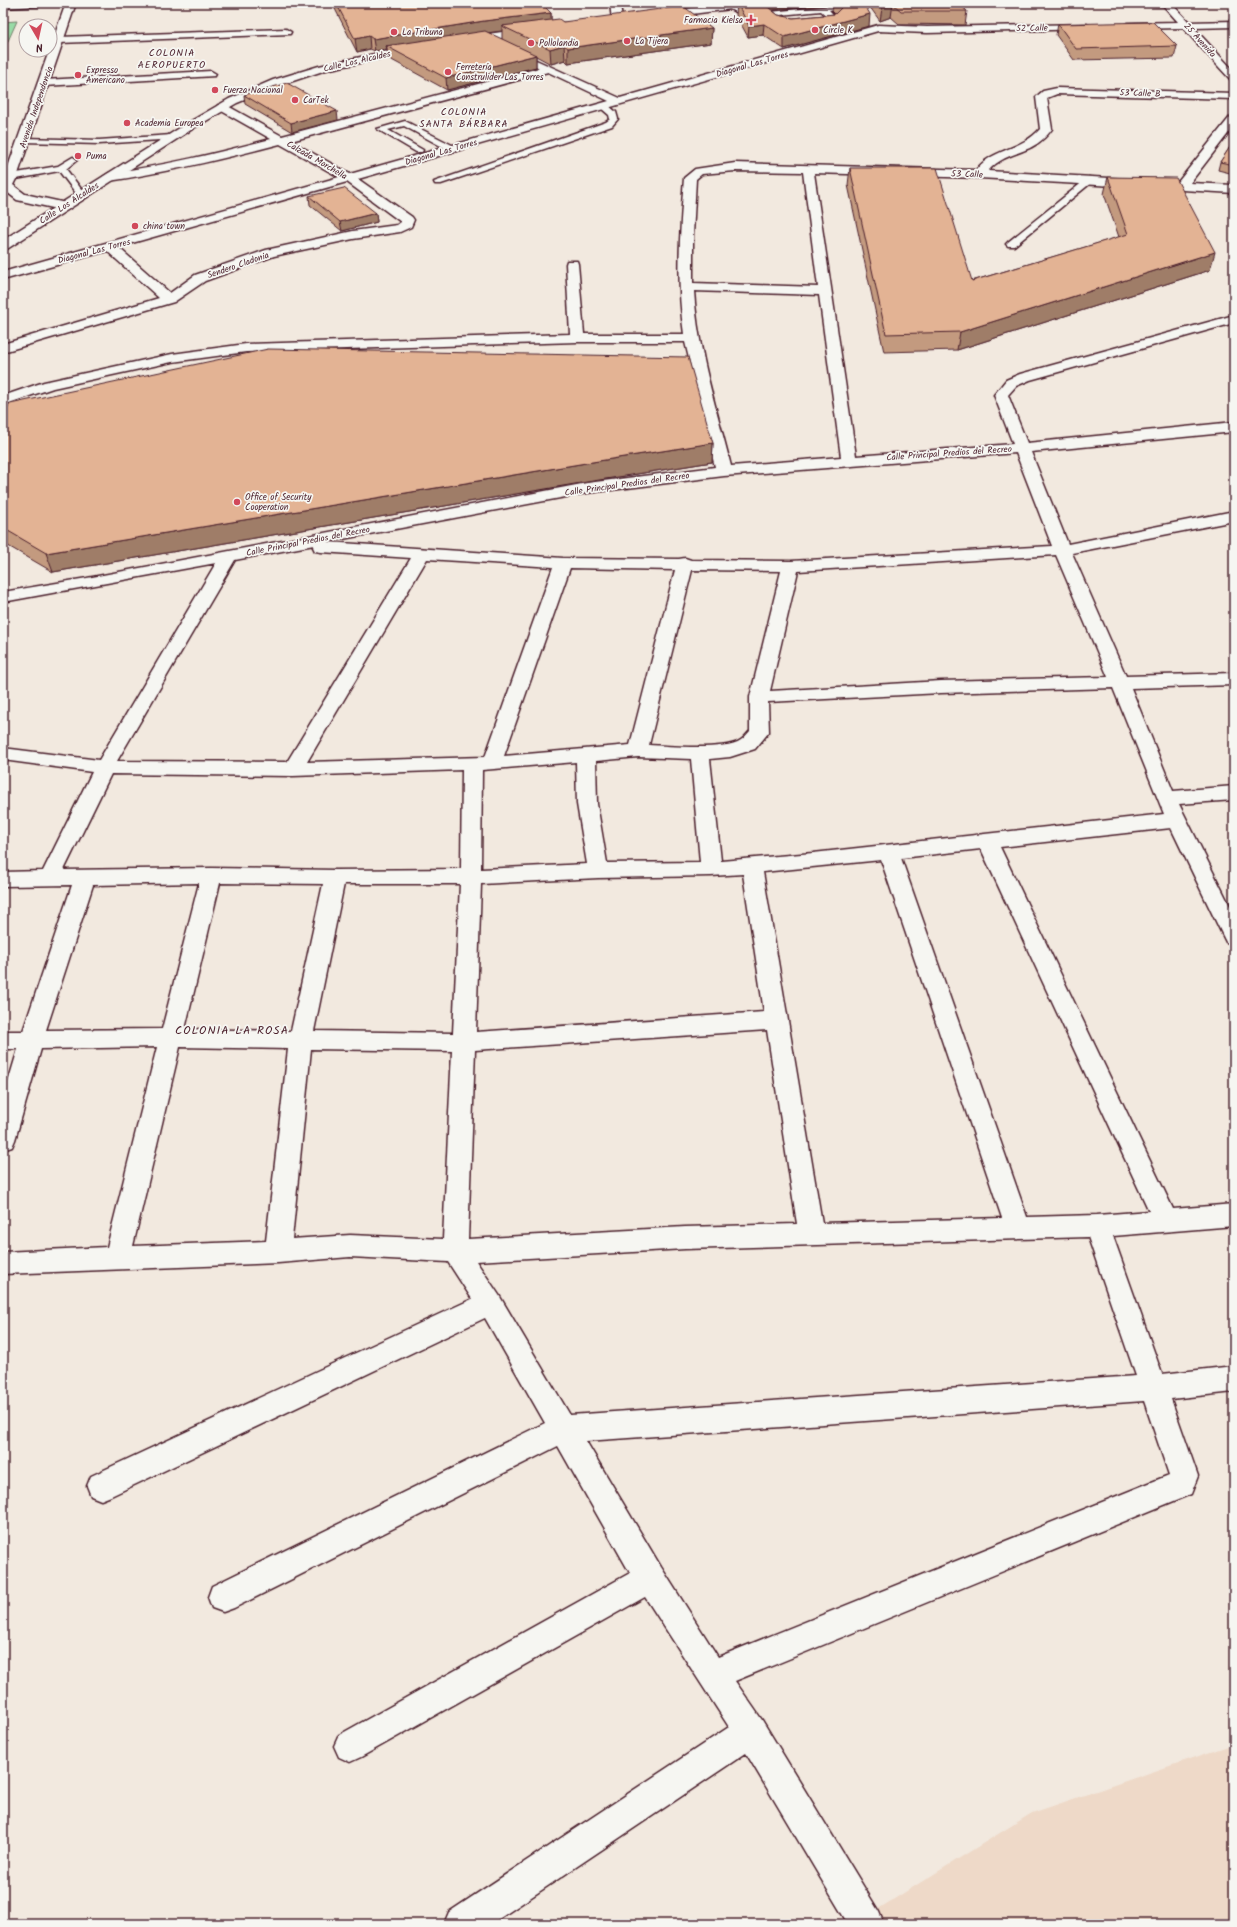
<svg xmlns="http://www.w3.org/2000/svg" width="1237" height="1927" viewBox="0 0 1237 1927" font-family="Kalam,sans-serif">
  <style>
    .built { fill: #eed9c8 }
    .green { fill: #98dba6; stroke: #717d68 }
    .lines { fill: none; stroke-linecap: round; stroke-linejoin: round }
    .service-casing { stroke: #4a1f2b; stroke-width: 3 }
    .minor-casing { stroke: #4a1f2b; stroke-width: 3 }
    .tertiary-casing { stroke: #4a1f2b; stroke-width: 3 }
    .secondary-casing { stroke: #4a1f2b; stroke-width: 3 }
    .service { fill: #f6f6f2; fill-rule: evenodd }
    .minor { fill: #f6f6f2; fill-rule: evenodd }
    .tertiary { fill: #f6f6f2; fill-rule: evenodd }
    .secondary { fill: #f6f6f2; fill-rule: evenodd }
    .wall { fill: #c39a7f; stroke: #4a1f2b; fill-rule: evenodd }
    .shaded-wall { fill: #9f7d68; stroke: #4a1f2b }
    .building { fill: #e3b394; stroke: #4a1f2b }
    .poi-dot { fill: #d1495b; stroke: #f6f6f2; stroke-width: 1.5 }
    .labels { text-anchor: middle; stroke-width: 3.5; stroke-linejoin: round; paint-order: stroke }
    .far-poi-label { font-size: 9px; fill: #4a1f2b; stroke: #f6f6f2; text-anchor: start }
    .far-street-label { font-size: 9px; fill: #4a1f2b; stroke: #f6f6f2 }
    .far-neighbourhood-label { font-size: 10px; letter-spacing: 1px; fill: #4a1f2b; stroke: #f6f6f2 }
    .neighbourhood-label { font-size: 12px; letter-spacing: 1px; fill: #4a1f2b; stroke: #f6f6f2 }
  </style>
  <rect width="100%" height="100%" fill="#f2e9df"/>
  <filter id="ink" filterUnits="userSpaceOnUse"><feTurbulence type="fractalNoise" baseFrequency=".025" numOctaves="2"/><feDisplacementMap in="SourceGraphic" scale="8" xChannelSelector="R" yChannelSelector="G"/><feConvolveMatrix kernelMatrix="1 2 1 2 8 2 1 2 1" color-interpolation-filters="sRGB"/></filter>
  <g filter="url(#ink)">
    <path class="built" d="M1234,1744v180h-380l178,-111z"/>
    <path class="green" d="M17,21l-14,31v-30z"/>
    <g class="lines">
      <g class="service-casing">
        <g id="service">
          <path d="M1134,3h36v1l-3,2 -30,-1z"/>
          <path d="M728,4l13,7 17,-1 4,2c-11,8 -26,1 -36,-5l-1,-1z"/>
          <path d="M832,6l4,2 -2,1 -5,1 9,9c-5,6 -13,8 -21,7v-4l13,-3 -9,-8 -51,5 -4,-2 4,-2z"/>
          <path d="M602,105h6l8,7 2,7 -6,7 -171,58h-6l-1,-2 172,-60 4,-3 -1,-4 -7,-6z"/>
          <path d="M405,121l51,26 1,2 -1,2h-6l-46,-25 -16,4 35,20 -1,2h-6l-39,-23z"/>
          <path d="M172,135l4,2 -1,2 -76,5 -75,-2 -4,-2 4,-2 75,2z"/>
          <path d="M73,157l4,3 -11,9 19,25 -1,2h-6l-19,-25 -48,9 -4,-3 4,-3 47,-8z"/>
          <path d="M1089,177l3,1v4l-78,64h-6l-2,-2 2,-2z"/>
        </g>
      </g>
      <g class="minor-casing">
        <g id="minor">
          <path d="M3,3h41l-5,3 -36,2z"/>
          <path d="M610,3h10l2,17 -2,2 -3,1 -5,-3z"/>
          <path d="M1161,3h10l18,19 45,-1v6l-40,1 40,43v9l-4,-1 -47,-51 -56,1 -5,-3 5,-3 51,-1z"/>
          <path d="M1087,24l5,3 -2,2 -163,4 -49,-2 -520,148 54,38 2,3 -3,7 -11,5 -47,7 -79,17 -69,25 -31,21 -171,50v-8l156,-46 -52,-47 -104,29v-8l336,-95 -59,-33c-57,15 -113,28 -171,37l-6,-4 6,-4c55,-7 108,-20 162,-34l-53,-30 -1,-2 1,-2h8l56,31 257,-68 -8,-5 5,-3 84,38 258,-73 49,2zM548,72l61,29 -259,73 -59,-33zM347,182l54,40 -4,3 -44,6 -87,19 -71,25 -25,18 -52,-46z"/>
          <path d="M286,29l5,3 -1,2 -231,9 -5,-3 5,-3z"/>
          <path d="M211,71l5,3 -1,2 -171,10 -5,-3 5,-3z"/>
          <path d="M1057,88l177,5v6l-177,-5 -10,4 5,31c-20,28 -45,20 -64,42l190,11 52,-65 4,-1v10l-44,57 44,2v8l-255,-15 -165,-5 42,283 157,-12 -19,-49 12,-15 14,-6 214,-59v8l-204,57 -14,6 -8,9 19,48 207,-21v10l-203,20 37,92 166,-33v10l-162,32 54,123 108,-3v12l-103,3 42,103 61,-5v14l-55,4 55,110v30l-8,-2 -3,-6 -52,-108 -171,19 173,362 61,-5v22l-121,10 49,138 72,-8v26l-63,7 27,77 -7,18 -456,187 27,39 117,192 5,12h-36l-102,-171 -255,171h-47l5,-12 280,-185 -84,-130 -284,160 -11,5 -11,-5 -5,-11 5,-11 291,-162 -72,-127 -324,162 -11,4 -11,-4 -4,-11 4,-11 333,-163 -60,-105 -374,178 -10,4 -10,-4 -4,-10 4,-10 381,-177 -24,-37 -98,-5 -72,6 -275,11v-22l104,-5 50,-200 -116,2 -26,91 -3,7 -9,3v-51l15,-50h-15v-18h20l49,-146 -69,1v-14l40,-1 49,-99 -89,-12v-12l96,12 117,-197 -213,39v-10l84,-14 500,-95 128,-16 -30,-125h-108l-331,10 -74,10 -119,26 -50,17v-9l41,-14 128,-28 74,-10 324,-10 -4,-70 1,-3h10l1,3 6,70h100c-8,-52 -4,-104 0,-156l11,-9 40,-6 241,7c17,-22 46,-20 64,-41l-4,-32 7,-6zM735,171l68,1 15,115 -125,-4v-48l3,-56 6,-5zM694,291l125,4 22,162 -110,9c-15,-60 -33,-113 -37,-175zM1016,453l36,93 -261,15 -100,-1 -6,-2 -6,1 -116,-1 -236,-16 260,-49 137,-17zM314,545l-1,2 2,4 6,1 90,6 -124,204 -170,-1 118,-201zM1056,555l52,122 -167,4 -171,10 28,-120zM427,559l126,8 -68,190 -178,5zM570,568l105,2 -45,175 -126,11zM692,570l89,1 -31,126v34c-3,3 -6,7 -9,9 -15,11 -72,6 -92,5zM1113,688l51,126 -351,39 -92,8 -11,-102 20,-2 25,-8 14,-17 -1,-30 173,-9zM638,757l53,2 9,103 -93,1 -10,-59 -1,-43zM576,762l1,42 10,60 -106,5 1,-99zM462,770l-1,99 -126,1 -124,-2 -147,2 47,-96 182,2zM981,849l168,362 -52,4 -70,2 -126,-359zM881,860l121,358 -180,5 -59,-351zM743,874l21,138 -288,20 5,-148 117,-6 113,-2zM199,883l-37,146 -116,1 47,-145zM220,883l103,1 -32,147 -106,-2zM344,884h116l-7,149 -139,-2zM767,1030l30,194 -112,3 -217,12 7,-189zM180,1047l108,2 -22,192 -133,5zM311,1049l141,2 -9,188 -93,-4 -58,4zM1088,1237l48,139 -566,39 -71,-120 -23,-34 209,-12zM1144,1401l25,74 -451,182 -57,-90 -75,-126z"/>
        </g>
      </g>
      <g class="tertiary-casing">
        <path id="tertiary" d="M66,3h10l-59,174 -4,8 12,9 41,9 2,3 -6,4 -45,-10 -9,-7 -5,3v-15z"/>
      </g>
      <g class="secondary-casing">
        <g id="secondary">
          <path d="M732,3h28l-5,3 -95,12 -5,-3 5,-3z"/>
          <path d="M532,28l5,3 -1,2 -71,10 -5,-3 5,-3z"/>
          <path d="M416,45l5,3 -1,2 -94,20 -45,15 -44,18 -43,25 -187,121 -4,1v-10l183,-116 43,-25 44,-19 46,-14z"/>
        </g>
      </g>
      <use href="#service" class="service"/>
      <use href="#minor" class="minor"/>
      <use href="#tertiary" class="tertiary"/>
      <use href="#secondary" class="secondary"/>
    </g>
    <g class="wall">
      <path d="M332,3h209l10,10v7l12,2 149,6 -1,15 -143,20 -3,-3 -14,4 -15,-8v11l-89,23 -59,-32 -1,-9 -12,2 -5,-2 -13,3zM502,31v9l-15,-8z"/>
      <path d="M737,3l4,2 22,-1 -1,-1h101l6,23 -85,23 -21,-14 -15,2 -12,-22zM833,5l-1,6 3,3 -42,4 -15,-3 -6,-5z"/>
      <path d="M867,3h91l9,8 -2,14 -66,-1 -8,-7 -11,4z"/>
      <path d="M1058,24l119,22 -3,12 -100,2 -18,-25z"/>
      <path d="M244,95l94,25 -46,12 -47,-28z"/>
      <path d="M1234,141v33l-16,-4 2,-8z"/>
      <path d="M850,168l122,113 147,-44 -15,-43 4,-17 102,93 -253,80 -73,2 -36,-167z"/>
      <path d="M309,196l67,17 1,9 -35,9 -32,-26z"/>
      <path d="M3,414l710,29 -1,19 -125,20 -534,90 -50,-29z"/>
    </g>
    <g class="shaded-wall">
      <path d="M771,3h62v2l-62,5z"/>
      <path d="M893,4l-2,13 -11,4 2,-13z"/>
      <path d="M551,13v12l-49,1v5l-116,15 1,3 -12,2 -2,-12 111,-18z"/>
      <path d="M870,14l-1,12 -85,23v-12z"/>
      <path d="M764,24l-1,11 -15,2 1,-11z"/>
      <path d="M712,28l-1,15 -143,20v-15z"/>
      <path d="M369,36l1,13 -13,3 -2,-13z"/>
      <path d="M564,45l1,15 -14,4 -1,-15z"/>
      <path d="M536,55v12l-89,23 -1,-12z"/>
      <path d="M337,111l1,9 -46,12 -1,-9z"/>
      <path d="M376,213l1,9 -35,9 -2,-9z"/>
      <path d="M1215,252l-5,18 -253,80 3,-18z"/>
      <path d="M713,443l-1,19 -125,20 -534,90 -7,-19 540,-90z"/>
    </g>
    <g class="building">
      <path d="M336,3h205l10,10 -67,8 -111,18 -4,-3 -14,3z"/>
      <path d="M737,3l4,2 23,-1 14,11 15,3 42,-4 6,-6 -5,-5h27l7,11 -86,23 -20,-13 -15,2z"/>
      <path d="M878,3h80l9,8h-66l-8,-7 -11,4z"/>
      <path d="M683,6l29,22 -144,20 -4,-3 -14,4 -48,-23 57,-7 4,3z"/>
      <path d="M1153,22l24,24 -101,3 -18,-25z"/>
      <path d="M485,31l51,24 -90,23 -60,-32z"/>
      <path d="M287,83l50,28 -46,12 -47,-28z"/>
      <path d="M1234,141v24l-14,-3z"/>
      <path d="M850,168h87l35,113 156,-47 -20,-57 68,1 39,74 -255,80 -74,2z"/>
      <path d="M344,188l32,25 -36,9 -31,-26z"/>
      <path d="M268,349l420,8 25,86 -127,20 -540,90 -43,-25v-114l7,-10z"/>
    </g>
  </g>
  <g class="poi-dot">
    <path d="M749 14h4v4h4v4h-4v4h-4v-4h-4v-4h4z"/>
    <circle cx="815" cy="30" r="4"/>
    <circle cx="394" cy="32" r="4"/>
    <circle cx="627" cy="41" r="4"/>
    <circle cx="531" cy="43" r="4"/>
    <circle cx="448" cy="72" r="4"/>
    <circle cx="78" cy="75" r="4"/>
    <circle cx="215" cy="90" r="4"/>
    <circle cx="295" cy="100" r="4"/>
    <circle cx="127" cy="123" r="4"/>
    <circle cx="78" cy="156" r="4"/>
    <circle cx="135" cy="226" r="4"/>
    <circle cx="237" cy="502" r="4"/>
  </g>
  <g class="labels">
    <g class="far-poi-label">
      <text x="743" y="23" text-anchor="end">Farmacia Kielsa</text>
      <text x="823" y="33">Circle K</text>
      <text x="402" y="35">La Tribuna</text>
      <text x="635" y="44">La Tijera</text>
      <text x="539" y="46">Pollolandia</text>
      <text x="456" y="70">Ferretería<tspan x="456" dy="10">Construlider Las Torres</tspan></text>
      <text x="86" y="73">Expresso<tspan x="86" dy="10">Americano</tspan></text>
      <text x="223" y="93">Fuerza Nacional</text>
      <text x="303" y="103">CarTek</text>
      <text x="135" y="126">Academia Europea</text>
      <text x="86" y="159">Puma</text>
      <text x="143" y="229">china town</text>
      <text x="245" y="500">Office of Security<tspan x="245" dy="10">Cooperation</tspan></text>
    </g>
    <g class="far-street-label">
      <text transform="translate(1032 28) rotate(-1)" y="3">52 Calle</text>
      <text transform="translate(1200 40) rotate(48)" y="3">25 Avenida</text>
      <text transform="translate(357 61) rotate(-13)" y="3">Calle Los Alcaldes</text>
      <text transform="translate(752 64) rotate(-16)" y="3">Diagonal Las Torres</text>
      <text transform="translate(1140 93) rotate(2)" y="3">53 Calle B</text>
      <text transform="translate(36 107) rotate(-71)" y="3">Avenida Independencia</text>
      <text transform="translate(441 152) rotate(-16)" y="3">Diagonal Las Torres</text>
      <text transform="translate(317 160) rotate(30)" y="3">Calzada Morchella</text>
      <text transform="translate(967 174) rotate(2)" y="3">53 Calle</text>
      <text transform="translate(69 203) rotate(-33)" y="3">Calle Los Alcaldes</text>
      <text transform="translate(94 251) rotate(-15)" y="3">Diagonal Las Torres</text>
      <text transform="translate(238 265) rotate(-19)" y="3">Sendero Cladonia</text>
      <text transform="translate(949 453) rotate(-4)" y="3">Calle Principal Predios del Recreo</text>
      <text transform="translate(627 484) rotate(-8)" y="3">Calle Principal Predios del Recreo</text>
      <text transform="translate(308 541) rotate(-11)" y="3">Calle Principal Predios del Recreo</text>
    </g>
    <g class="far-neighbourhood-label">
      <text x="172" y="56">COLONIA<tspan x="172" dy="12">AEROPUERTO</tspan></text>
      <text x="464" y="115">COLONIA<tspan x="464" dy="12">SANTA BÁRBARA</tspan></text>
    </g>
    <g class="neighbourhood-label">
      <text x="232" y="1034">COLONIA LA ROSA</text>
    </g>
  </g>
  <rect width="1237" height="1927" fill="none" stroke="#f6f6f2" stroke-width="16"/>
  <rect x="8" y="8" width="1221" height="1911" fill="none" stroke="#4a1f2b" stroke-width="1.5" filter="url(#ink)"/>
  <g transform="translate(38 38) rotate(171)"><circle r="19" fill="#f6f6f2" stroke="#b1a0a2"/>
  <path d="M0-3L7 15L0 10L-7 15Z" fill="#d1495b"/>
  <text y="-6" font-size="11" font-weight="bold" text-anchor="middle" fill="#4a1f2b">N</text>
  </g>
</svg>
